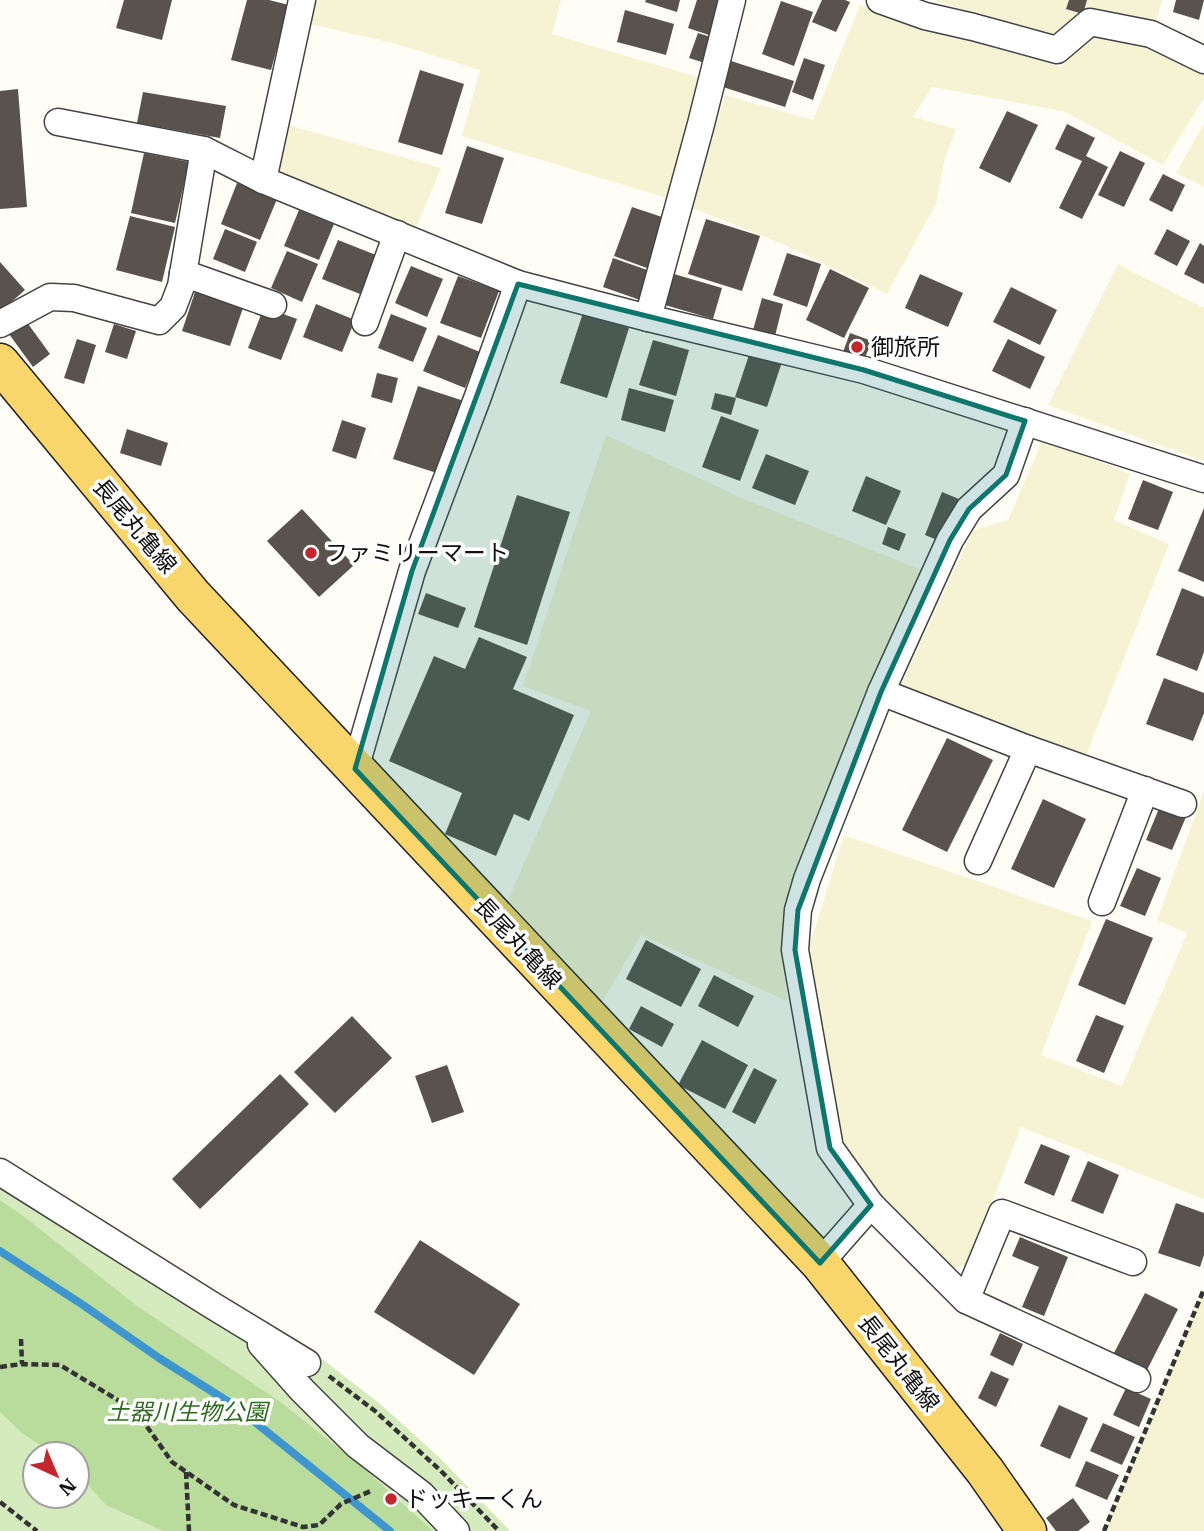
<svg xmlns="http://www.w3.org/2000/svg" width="1204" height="1531" viewBox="0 0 1204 1531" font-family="'IBM Plex Serif','Noto Sans JP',serif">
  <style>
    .farmland { fill: #f6f3d4 }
    .green { fill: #d5ebbd; fill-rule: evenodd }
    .forest { fill: #b9dc9c }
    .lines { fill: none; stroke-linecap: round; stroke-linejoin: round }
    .stream { stroke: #3f96cf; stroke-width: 8 }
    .building { fill: #5a524d }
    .minor-casing { stroke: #444; stroke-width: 29 }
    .primary-casing { stroke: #222; stroke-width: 41 }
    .path { stroke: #333; stroke-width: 4.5; stroke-dasharray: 7 3.5; stroke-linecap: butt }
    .minor { stroke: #fff; stroke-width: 26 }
    .primary { stroke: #f9d66b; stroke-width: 38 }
    .marked { fill: #0f766e; fill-opacity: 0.2; stroke: #0f766e; stroke-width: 5; stroke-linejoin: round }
    .poi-dot { fill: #c4262e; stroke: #fff; stroke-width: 2.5 }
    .labels { text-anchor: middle; stroke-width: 7; stroke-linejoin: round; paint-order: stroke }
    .poi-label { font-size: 23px; fill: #111; stroke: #fff; text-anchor: start }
    .street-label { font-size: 23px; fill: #111; stroke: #fff }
    .park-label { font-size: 23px; font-style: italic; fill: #2f6b1f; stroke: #fff }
  </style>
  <rect width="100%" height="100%" fill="#fffdf5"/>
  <g class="farmland">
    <path d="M313,0h248l-9,34 149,44 -31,121 -208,-63 18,-66 -87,-27 -84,-19z"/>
    <path d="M934,0h228l-7,26 -101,13z"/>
    <path d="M860,5l201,62 35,-37 38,6 70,34v28l-41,67 -100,-54 -131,-24 -19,30 43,12 -11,29 -9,46 -49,90 -102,-49 -95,-38 35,-112 88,25z"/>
    <path d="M285,124l156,44 -26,63 -130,-54 -8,-6z"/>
    <path d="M1204,124v63l-28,-14z"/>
    <path d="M1118,264l86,44v153l-156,-56z"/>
    <path d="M606,435l138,64 180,72 -141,375 4,55 -146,-66 -42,73 -92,-106 84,-191 -68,-25z"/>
    <path d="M1043,439l87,35 -16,46 55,24 -86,219 -185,-72 75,-161 35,-10z"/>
    <path d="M1204,791v408l-183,-72 -53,138 -19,3 -73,-72 -44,-75 -26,-164 38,-122 248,86 -51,134 81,31 65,-153 -30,-13z"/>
    <path d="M1204,1289v242h-99z"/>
  </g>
  <path class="green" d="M0,1158l312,193 67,52 61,55 70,73h-510zM35,1454h42v42h-42z"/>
  <path class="forest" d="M0,1200l26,18 111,88 142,95 81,64 73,66h-270l-57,-26 -29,-32v-19h-24l-31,-21 -22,-21z"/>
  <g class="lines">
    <path class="stream" d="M0,1251l83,54 76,53 76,48 155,125"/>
  </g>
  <g class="building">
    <path d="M124,0h48l-10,40 -46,-12z"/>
    <path d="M247,0h22l20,5 -18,65 -40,-10z"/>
    <path d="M646,0h34l-3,12 -32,-10z"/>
    <path d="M697,0h26l-11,36 -24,-8z"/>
    <path d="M822,0h23l5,2 -14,30 -24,-10z"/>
    <path d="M1069,0h18l-4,14 -17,-5z"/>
    <path d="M1176,0h28l-5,20 -26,-8z"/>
    <path d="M781,1l32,11 -19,54 -32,-12z"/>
    <path d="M625,10l49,14 -8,31 -49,-13z"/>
    <path d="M698,33l19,6 -9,25 -19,-6z"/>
    <path d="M804,58l21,7 -12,35 -21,-8z"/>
    <path d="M731,61l63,20 -9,26 -62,-20z"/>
    <path d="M420,70l44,14 -22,71 -44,-13z"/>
    <path d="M18,89l9,118 -27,2v-118z"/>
    <path d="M143,92l83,14 -6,32 -83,-15z"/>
    <path d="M1007,111l31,14 -28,58 -31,-15z"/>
    <path d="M1067,124l28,14 -9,18 22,11 -26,52 -23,-11 23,-47 -27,-12z"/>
    <path d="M467,146l37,12 -22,66 -37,-11z"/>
    <path d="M1120,151l25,12 -21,44 -26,-12z"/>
    <path d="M144,153l45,9 -14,61 -44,-10z"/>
    <path d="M1163,174l22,11 -13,27 -23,-12z"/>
    <path d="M237,183l40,16 -17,41 -39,-16z"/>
    <path d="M632,207l33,11 -18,50 -33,-12z"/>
    <path d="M299,210l35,14 -15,36 -35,-14z"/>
    <path d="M130,216l45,11 -13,55 -46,-12z"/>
    <path d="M706,219l54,17 -18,55 -54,-17z"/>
    <path d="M225,229l32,13 -12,30 -32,-13z"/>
    <path d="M1167,229l23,12 -13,25 -23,-12z"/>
    <path d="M338,240l38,15 -16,39 -38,-15z"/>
    <path d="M1200,243l4,3v38l-20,-10z"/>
    <path d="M287,251l31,13 -16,38 -31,-14z"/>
    <path d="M787,253l34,11 -14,43 -34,-12z"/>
    <path d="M613,258l37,13 -10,29 -37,-13z"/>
    <path d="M0,262l25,28 -25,22z"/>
    <path d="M411,266l32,13 -16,38 -32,-14z"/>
    <path d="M830,269l39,19 -25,50 -38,-18z"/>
    <path d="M674,274l48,14 -9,31 -48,-14z"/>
    <path d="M920,274l43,19 -15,34 -43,-19z"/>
    <path d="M458,276l41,15 -18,47 -41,-15z"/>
    <path d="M197,286l48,16 -15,44 -48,-15z"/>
    <path d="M1011,287l46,23 -17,35 -47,-23z"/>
    <path d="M762,298l21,6 -8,32 -22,-6z"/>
    <path d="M316,304l39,16 -13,32 -39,-15z"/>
    <path d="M264,307l33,12 -16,41 -33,-12z"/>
    <path d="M583,313l46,15 -22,70 -47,-15z"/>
    <path d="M391,314l36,14 -14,34 -35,-14z"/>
    <path d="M26,321l24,33 -17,13 -24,-33z"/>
    <path d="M114,324l22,7 -9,28 -22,-7z"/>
    <path d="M850,333l22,8 -8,19 -21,-8z"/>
    <path d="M438,335l42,17 -15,36 -42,-17z"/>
    <path d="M77,339l19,6 -12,39 -20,-6z"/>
    <path d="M1008,339l37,18 -15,32 -38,-18z"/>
    <path d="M653,340l36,10 -13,46 -37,-11z"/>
    <path d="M750,352l32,10 -15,45 -32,-10z"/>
    <path d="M377,373l21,5 -6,25 -21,-6z"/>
    <path d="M418,386l46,15 -24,73 -47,-15z"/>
    <path d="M629,388l45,12 -9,32 -44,-12z"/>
    <path d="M715,393l21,5 -5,17 -20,-6z"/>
    <path d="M721,416l38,14 -19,51 -38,-14z"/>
    <path d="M342,420l24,8 -10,31 -24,-8z"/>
    <path d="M127,429l41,14 -7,23 -41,-13z"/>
    <path d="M766,454l43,17 -14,34 -43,-17z"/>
    <path d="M866,476l35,15 -15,34 -34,-14z"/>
    <path d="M1143,480l30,12 -15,38 -30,-11z"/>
    <path d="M942,492l17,7 -17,43 -17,-7z"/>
    <path d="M517,495l53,17 -43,133 -53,-18z"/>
    <path d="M1204,508v74l-26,-11z"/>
    <path d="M302,509l52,56 -35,32 -52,-56z"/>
    <path d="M888,527l18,7 -7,17 -17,-7z"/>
    <path d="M1182,588l22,9v55l-7,19 -41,-16z"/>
    <path d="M426,593l40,15 -8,20 -40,-14z"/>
    <path d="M479,637l48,20 -14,32 61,26 -45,106 -15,-7 -18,42 -51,-22 17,-41 -73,-32 45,-105 31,13z"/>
    <path d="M1164,678l40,15v20l-11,28 -47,-17z"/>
    <path d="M947,738l46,22 -46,92 -45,-22z"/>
    <path d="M1043,799l43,20 -32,69 -43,-19z"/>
    <path d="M1160,806l26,11 -14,33 -26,-10z"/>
    <path d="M1137,868l24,10 -16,38 -25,-10z"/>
    <path d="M1106,919l47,19 -28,67 -47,-20z"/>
    <path d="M646,940l55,29 -20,38 -55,-28z"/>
    <path d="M714,975l40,21 -16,31 -40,-21z"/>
    <path d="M641,1006l33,18 -12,23 -33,-18z"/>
    <path d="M1096,1015l28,11 -20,47 -28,-12z"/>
    <path d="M352,1016l40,42 -57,55 -41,-41z"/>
    <path d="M702,1040l46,25 -23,44 -47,-24z"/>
    <path d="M447,1065l17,47 -32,11 -17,-47z"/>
    <path d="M754,1068l23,12 -22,44 -23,-12z"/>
    <path d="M280,1074l29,30 -109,105 -28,-30z"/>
    <path d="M1041,1144l29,12 -16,40 -30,-13z"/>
    <path d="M1088,1161l31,14 -16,39 -32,-13z"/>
    <path d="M1176,1203l28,10v42l-4,12 -42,-14z"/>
    <path d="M1020,1237l48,20 -24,59 -22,-9 17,-40 -27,-11z"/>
    <path d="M420,1240l100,64 -46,71 -100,-63z"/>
    <path d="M1145,1293l33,16 -31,61 -33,-17z"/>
    <path d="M1000,1333l23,11 -10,22 -23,-11z"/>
    <path d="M991,1371l18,8 -13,28 -18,-9z"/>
    <path d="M1126,1388l25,11 -12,28 -26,-12z"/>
    <path d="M1059,1405l29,13 -18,41 -30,-13z"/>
    <path d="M1103,1423l32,14 -13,28 -32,-14z"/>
    <path d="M1086,1461l33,14 -12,25 -32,-14z"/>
    <path d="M1073,1498l17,24 -12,9h-22l-10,-13z"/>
  </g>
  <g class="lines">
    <g class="minor-casing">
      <g id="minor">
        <path d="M880,0l45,16 48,11 84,23 33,-28 61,12 53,26"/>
        <path d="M58,122l146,28 59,30 255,104 130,34 216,52 340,109"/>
        <path d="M263,180l39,-180"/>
        <path d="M183,273l90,32"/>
        <path d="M648,318l53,-194 31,-124"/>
        <path d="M365,322l32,-88"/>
        <path d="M0,324l50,-27 24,1 85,23 14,-14 8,-21 23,-136"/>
        <path d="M881,692l147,57 155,55"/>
        <path d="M355,769l57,-198 65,-172 41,-115"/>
        <path d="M978,861l50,-112"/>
        <path d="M1102,902l43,-112"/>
        <path d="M0,1172l210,132 97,59"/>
        <path d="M871,1205l95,95 171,79"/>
        <path d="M820,1263l51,-58 -41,-57 -35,-198 3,-40 9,-31 74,-187 69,-152 19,-31 37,-34 19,-54"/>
        <path d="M966,1300l36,-87 131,49"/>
        <path d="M261,1344l41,46 56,56 63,48 35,37"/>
      </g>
    </g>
    <g class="primary-casing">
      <path id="primary" d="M0,363l193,233 627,667 165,208 42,60"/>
    </g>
    <g class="path">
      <path d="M21,1339l1,25"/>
      <path d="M0,1367l22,-3 38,1 76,46 36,51 62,43 69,22 16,-2 22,-21 32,-14"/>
      <path d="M329,1376l46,35 66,60 58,60"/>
      <path d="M186,1472l3,59"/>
      <path d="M0,1502l37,29"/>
      <path d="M1104,1531l100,-242"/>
    </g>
    <use href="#minor" class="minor"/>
    <use href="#primary" class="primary"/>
  </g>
  <path class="marked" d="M518,284l346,86 161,51 -19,54 -37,34 -19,31 -69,152 -83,218 -3,40 35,198 41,57 -51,58 -465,-494 57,-198z"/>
  <g class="poi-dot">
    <circle cx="857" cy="347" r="7"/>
    <circle cx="311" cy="553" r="7"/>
    <circle cx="391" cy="1499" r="7"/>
  </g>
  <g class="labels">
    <g class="poi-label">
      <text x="871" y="355">御旅所</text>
      <text x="325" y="561">ファミリーマート</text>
      <text x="405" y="1507">ドッキーくん</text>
    </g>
    <g class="street-label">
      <text transform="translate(135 526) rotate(50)" y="8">長尾丸亀線</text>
      <text transform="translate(518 943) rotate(47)" y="8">長尾丸亀線</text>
      <text transform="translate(899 1363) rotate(52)" y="8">長尾丸亀線</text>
    </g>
    <g class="park-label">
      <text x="187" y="1420">土器川生物公園</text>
    </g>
  </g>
  <g transform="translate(56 1475) rotate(136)"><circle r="33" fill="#ffffff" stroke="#a0a0a0" stroke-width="2"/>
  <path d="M0-5L12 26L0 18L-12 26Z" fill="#c4262e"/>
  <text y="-10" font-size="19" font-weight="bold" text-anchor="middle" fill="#111111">N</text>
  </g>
</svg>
